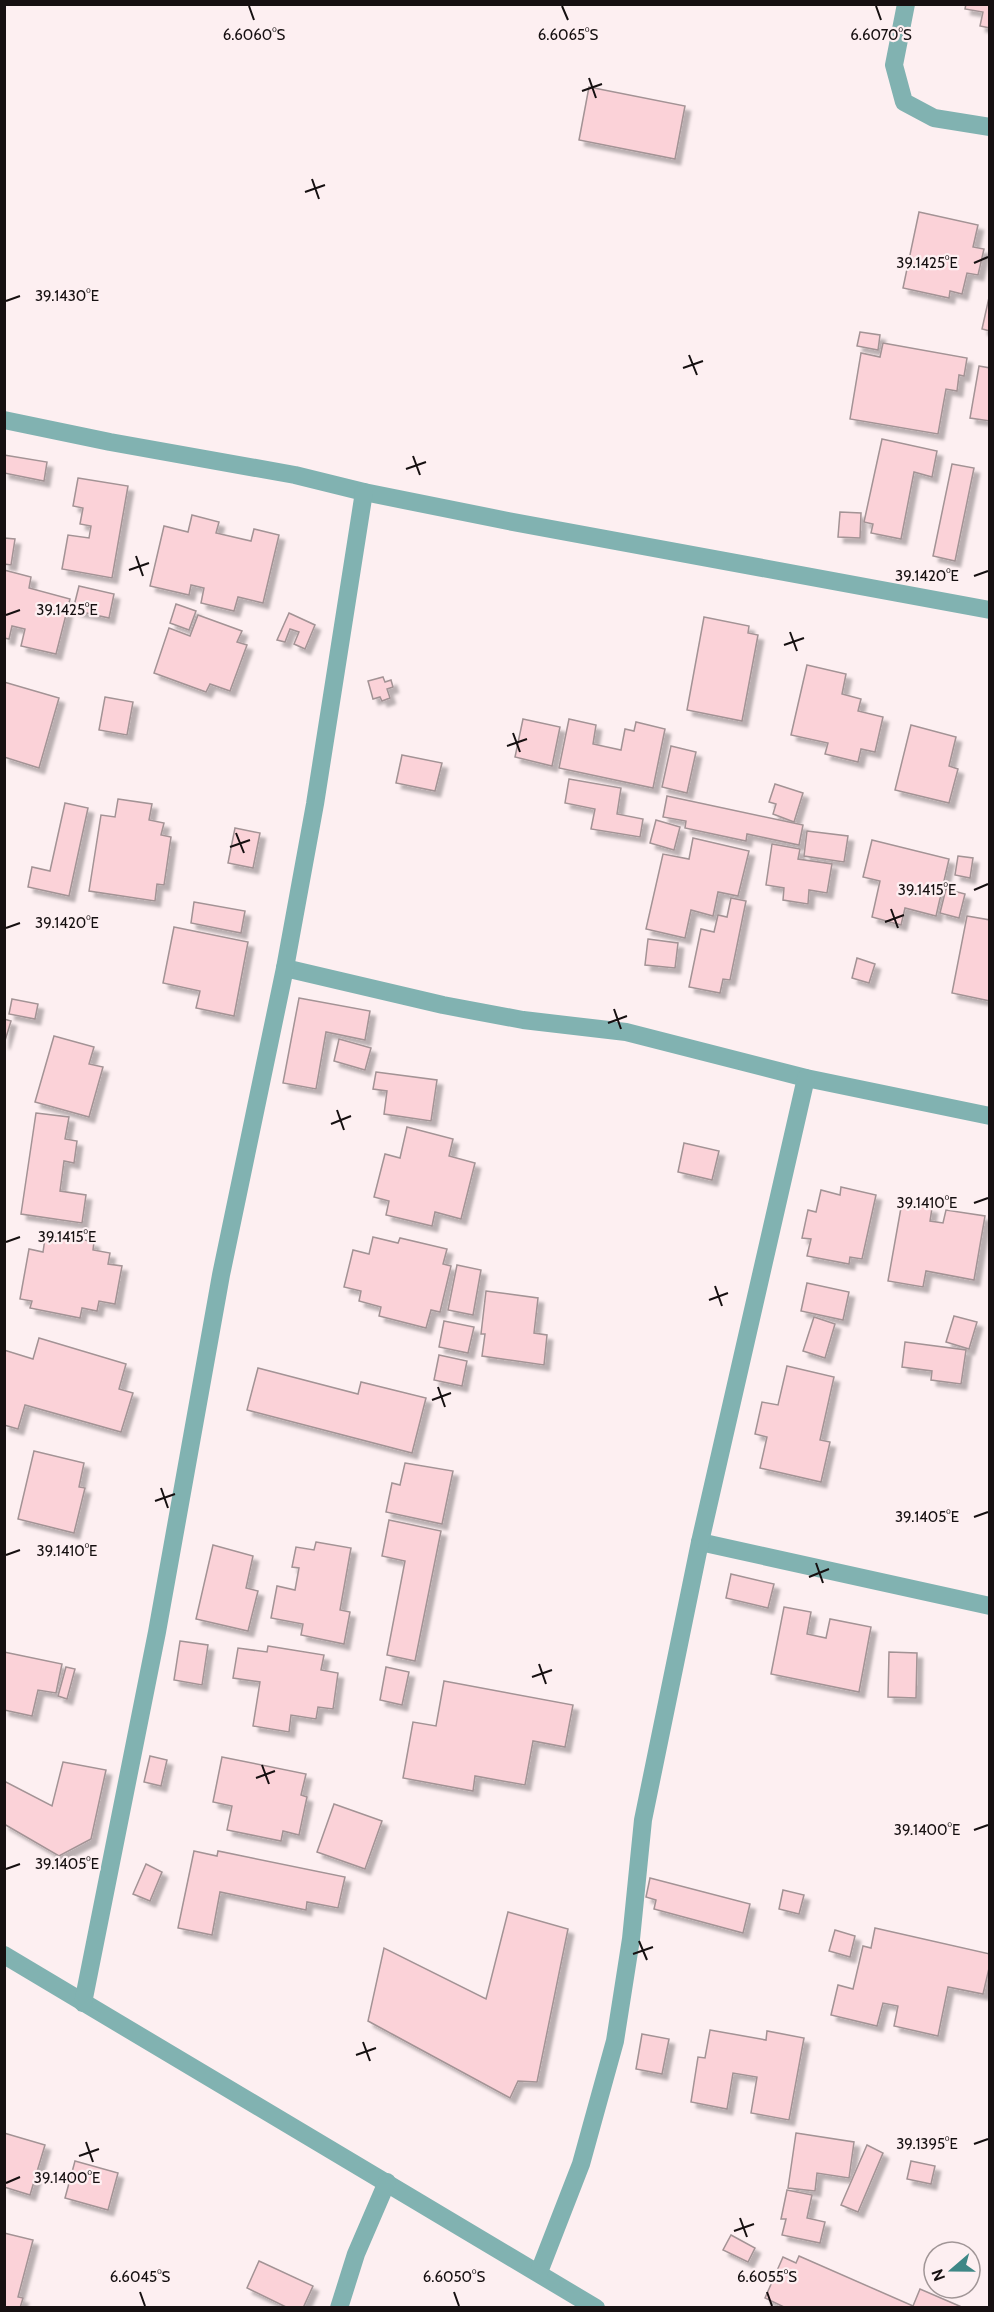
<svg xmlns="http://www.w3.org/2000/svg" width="994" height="2312" viewBox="0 0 994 2312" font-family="Cabin,sans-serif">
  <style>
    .building { fill: #fbd2d8; stroke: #a39395; stroke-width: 1.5; filter: url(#shadow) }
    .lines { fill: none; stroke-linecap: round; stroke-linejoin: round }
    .minor { stroke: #81b2b1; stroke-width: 18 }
    .ticks { fill: none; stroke: #161011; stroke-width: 2 }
    .ticks-label { font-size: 15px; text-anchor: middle; fill: #161011; stroke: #fdeff1; stroke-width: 4.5; stroke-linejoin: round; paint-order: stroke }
  </style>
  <defs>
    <filter id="shadow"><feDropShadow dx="5.5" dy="5.5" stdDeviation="1.5" flood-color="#0004"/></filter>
  </defs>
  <rect width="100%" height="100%" fill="#fdeff1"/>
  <g class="building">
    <path d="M966,4h24v24l-10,-2 3,-14 -18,-3z"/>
    <path d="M589,87l96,19 -10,53 -96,-19z"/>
    <path d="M919,212l59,13 -5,22 11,2 -6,26 -11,-2 -5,21 -12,-3 -1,7 -46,-10z"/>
    <path d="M990,293v38l-8,-2z"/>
    <path d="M860,332l20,3 -2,15 -21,-4z"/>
    <path d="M883,343l84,15 -3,18 -5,-1 -2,16 -11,-2 -8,45 -88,-15 11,-66 19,4z"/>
    <path d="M979,366l11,2v53l-20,-3z"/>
    <path d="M882,439l55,12 -5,26 -18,-5 -13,67 -30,-6 2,-9 -9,-2z"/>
    <path d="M4,455l43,7 -3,19 -40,-8z"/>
    <path d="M952,464l22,4 -19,93 -22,-5z"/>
    <path d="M78,478l50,8 -16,92 -50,-9 6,-34 21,3 2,-12 -11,-2 3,-16 -10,-2z"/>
    <path d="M840,512l21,1 -1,25 -22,-1z"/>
    <path d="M192,515l27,7 -3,11 35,8 3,-12 25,6 -16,68 -25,-6 -4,14 -33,-8 3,-15 -13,-3 -2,10 -39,-9 14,-60 24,6z"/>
    <path d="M4,538l11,1 -4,26 -7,-1z"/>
    <path d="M4,570l27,7 -2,11 41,11 -14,55 -35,-8 4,-17 -13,-3 -3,13 -5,-1z"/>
    <path d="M79,586l35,8 -5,24 -36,-8z"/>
    <path d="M176,604l20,7 -7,19 -19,-7z"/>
    <path d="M289,613l26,12 -10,24 -11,-5 5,-12 -9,-3 -5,13 -8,-2z"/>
    <path d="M198,615l44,16 -5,11 10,3 -17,46 -20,-7 -4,8 -52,-19 15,-45 21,8z"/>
    <path d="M704,617l45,9 -1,7 10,2 -16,86 -55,-11z"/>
    <path d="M807,665l39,9 -4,20 19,5 -3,12 25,6 -8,35 -14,-3 -3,13 -33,-8 3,-11 -37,-8z"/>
    <path d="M383,677l2,5 6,-2 2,7 -6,2 3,9 -8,3 -2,-4 -7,2 -5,-18z"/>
    <path d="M4,682l55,16 -20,70 -35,-11z"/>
    <path d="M105,697l28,5 -6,33 -28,-5z"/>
    <path d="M523,719l37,8 -8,39 -37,-9z"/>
    <path d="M569,719l27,6 -3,19 28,6 4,-21 9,2 2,-9 29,7 -12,59 -94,-20z"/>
    <path d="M911,725l45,12 -7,29 9,3 -9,34 -54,-13z"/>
    <path d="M671,746l25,6 -9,41 -25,-6z"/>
    <path d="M402,755l40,8 -7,28 -39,-8z"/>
    <path d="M569,779l52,9 -4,26 26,5 -3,18 -49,-8 4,-20 -30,-6z"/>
    <path d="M775,784l28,9 -9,29 -21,-8 3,-10 -7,-2z"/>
    <path d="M667,796l136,29 -4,20 -52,-11 -1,7 -61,-13 1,-7 -23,-4z"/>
    <path d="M118,799l34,5 -3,16 15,3 -3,12 10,2 -7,48 -7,-1 -2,17 -66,-10 12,-76 14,2z"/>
    <path d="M65,803l23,5 -19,88 -41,-9 4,-20 18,4z"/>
    <path d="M656,820l24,7 -6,23 -24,-7z"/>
    <path d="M235,828l25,5 -7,35 -25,-5z"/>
    <path d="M807,831l41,5 -4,26 -40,-6z"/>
    <path d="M693,838l56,13 -11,45 -20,-4 -5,24 -22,-6 -6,28 -39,-9 17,-75 26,5z"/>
    <path d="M872,840l77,19 -13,57 -31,-8 -4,17 -29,-8 8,-36 -17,-4z"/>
    <path d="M772,844l28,5 -2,10 34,5 -5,29 -18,-3 -1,14 -25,-4 1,-12 -18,-3z"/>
    <path d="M958,856l15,2 -3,20 -15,-3z"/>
    <path d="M946,889l19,5 -6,24 -19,-5z"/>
    <path d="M731,898l15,3 -16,79 -7,-1 -3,14 -31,-6 12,-58 13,3 4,-17 9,2z"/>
    <path d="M194,902l51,9 -4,22 -50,-10z"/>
    <path d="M967,916l23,4v81l-38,-8z"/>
    <path d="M174,927l74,15 -14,74 -38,-8 4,-17 -37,-8z"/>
    <path d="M648,939l30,4 -3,25 -30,-3z"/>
    <path d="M857,958l18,6 -6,19 -17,-5z"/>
    <path d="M299,998l71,13 -5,29 -39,-8 -10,57 -33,-6z"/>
    <path d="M12,999l26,5 -3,15 -26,-5z"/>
    <path d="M4,1019l7,2 -7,23z"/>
    <path d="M54,1036l40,11 -5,17 14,3 -14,50 -54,-15z"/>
    <path d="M339,1039l32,9 -6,22 -31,-9z"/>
    <path d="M376,1072l61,8 -6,41 -47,-7 3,-23 -14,-2z"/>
    <path d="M36,1113l33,4 -4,22 12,2 -3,22 -10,-2 -4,30 26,4 -4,28 -61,-9z"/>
    <path d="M407,1127l46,12 -4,17 26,7 -14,56 -26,-7 -3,14 -46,-11 3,-14 -15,-4 11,-43 15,4z"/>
    <path d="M684,1143l35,8 -7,29 -34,-8z"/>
    <path d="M841,1187l35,8 -14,64 -12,-2 -1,7 -42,-8 4,-17 -9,-1 6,-28 8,2 5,-22 19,5z"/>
    <path d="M902,1202l30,6 -2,13 13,2 3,-13 39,6 -11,64 -48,-9 -3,16 -35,-6z"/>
    <path d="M46,1232l48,10 -1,8 17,3 -2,11 14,2 -7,38 -16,-3 -2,10 -15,-3 -2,10 -50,-10 2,-7 -12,-2 9,-50 14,3z"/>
    <path d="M373,1237l25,6 2,-5 47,11 -4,15 8,2 -11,46 -9,-2 -5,18 -47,-12 2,-9 -22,-6 2,-10 -17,-4 9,-37 16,4z"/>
    <path d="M457,1265l24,5 -8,45 -25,-5z"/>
    <path d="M807,1283l42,9 -6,28 -42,-9z"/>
    <path d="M486,1291l52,7 -4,35 13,2 -3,30 -62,-9 3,-22h-4z"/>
    <path d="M954,1316l23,6 -8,27 -23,-7z"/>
    <path d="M814,1317l21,7 -10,34 -22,-7z"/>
    <path d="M444,1321l30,6 -6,26 -29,-6z"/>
    <path d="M39,1338l87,26 -7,25 14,4 -12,39 -96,-27 -7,24 -14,-4v-75l29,9z"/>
    <path d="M905,1342l61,8 -5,34 -30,-4 1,-9 -30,-4z"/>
    <path d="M439,1355l28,6 -5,25 -28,-6z"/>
    <path d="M787,1366l47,11 -14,63 10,2 -9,40 -61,-14 7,-31 -12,-3 7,-32 16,3z"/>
    <path d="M258,1368l100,26 3,-12 65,16 -14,55 -165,-43z"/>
    <path d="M34,1451l50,12 -5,24 6,1 -11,45 -56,-14z"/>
    <path d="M405,1463l48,8 -11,53 -56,-12 6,-29 8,2z"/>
    <path d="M389,1520l52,11 -26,130 -28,-6 18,-94 -23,-5z"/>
    <path d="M316,1542l35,6 -11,62 10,2 -6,32 -43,-9 2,-11 -32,-6 6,-32 18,4 4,-22 -7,-1 4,-20 18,3z"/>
    <path d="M213,1545l40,11 -7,32 12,3 -10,40 -52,-12z"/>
    <path d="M731,1574l43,10 -6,24 -42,-10z"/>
    <path d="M784,1607l27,5 -4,22 19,4 4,-19 41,8 -12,65 -88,-18z"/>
    <path d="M180,1641l28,4 -6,40 -28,-5z"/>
    <path d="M268,1646l56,9 -3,15 17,3 -5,36 -15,-2 -2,12 -25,-4 -2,17 -36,-6 7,-44 -27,-4 5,-30 29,4z"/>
    <path d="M4,1652l58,12 -6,29 -18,-3 -6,26 -28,-6z"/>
    <path d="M889,1652l28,1 -1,45 -28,-1z"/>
    <path d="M66,1667l9,2 -8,30 -9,-3z"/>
    <path d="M386,1667l23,5 -7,33 -22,-5z"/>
    <path d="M444,1681l129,24 -8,42 -32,-6 -8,44 -50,-9 -2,15 -70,-13 10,-56 23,4z"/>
    <path d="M150,1756l17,4 -6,26 -17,-4z"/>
    <path d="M222,1757l84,17 -5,21 6,2 -8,38 -16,-4 -2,10 -54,-11 5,-24 -19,-4z"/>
    <path d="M63,1762l43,8 -15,69 -32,17 -55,-32v-43l48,25z"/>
    <path d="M334,1804l48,17 -17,48 -48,-17z"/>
    <path d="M194,1851l23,5 1,-5 127,26 -7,31 -31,-6 -1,8 -86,-18 -8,43 -34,-7z"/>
    <path d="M146,1864l16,8 -12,29 -17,-7z"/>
    <path d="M650,1878l100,26 -7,29 -89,-24 2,-9 -10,-3z"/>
    <path d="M783,1890l21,5 -5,19 -20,-5z"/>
    <path d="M508,1912l60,17 -31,153 -19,-1 -8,17 -142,-77 16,-73 102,51z"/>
    <path d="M875,1928l115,26v10l-7,30 -35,-7 -10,49 -44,-10 4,-20 -15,-3 -6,23 -46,-11 7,-30 15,4 10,-43 8,2z"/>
    <path d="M835,1930l20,6 -5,21 -21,-6z"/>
    <path d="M710,2030l56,10 1,-9 37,7 -15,82 -38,-7 6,-36 -24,-4 -6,36 -36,-7 7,-45 7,1z"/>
    <path d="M642,2034l27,5 -7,35 -26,-5z"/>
    <path d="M4,2133l41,12 -15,50 -26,-8z"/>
    <path d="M796,2133l58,9 -5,36 -32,-5 -2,18 -27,-3z"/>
    <path d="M867,2145l16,8 -25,59 -17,-7z"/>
    <path d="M75,2161l43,12 -10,37 -43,-12z"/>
    <path d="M911,2161l24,5 -4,18 -24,-5z"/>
    <path d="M787,2190l25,5 -5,23 18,4 -5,21 -38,-8 4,-16h-5z"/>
    <path d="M4,2233l29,7 -15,57 5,1 -3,10h-16z"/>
    <path d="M731,2235l24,13 -7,14 -25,-12z"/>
    <path d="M799,2256l114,50 7,-17 44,19h-178l-21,-10 18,-41 13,6z"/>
    <path d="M259,2261l54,25 -10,22h-15l-41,-20z"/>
  </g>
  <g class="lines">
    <g class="minor">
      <path d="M906,4l-12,61 10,37 30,16 56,9"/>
      <path d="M4,420l106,22 185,33 69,17 144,29 482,89"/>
      <path d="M285,968l158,37 80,15 103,12 180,46 184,38"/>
      <path d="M700,1542l290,64"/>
      <path d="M4,1955l592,353"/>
      <path d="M83,2003l74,-371 64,-357 64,-307 30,-164 49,-312"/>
      <path d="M539,2272l42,-108 34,-123 16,-102 12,-119 57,-278 106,-464"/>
      <path d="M339,2308l17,-54 31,-72"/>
    </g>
  </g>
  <path class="ticks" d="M249,6l5,14M562,6l6,14M876,6l5,14M589,78l7,20M582,91l20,-7M312,179l7,20M305,192l20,-7M974,263l14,-6M6,301l14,-5M689,355l8,20M683,368l20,-7M413,456l7,19M406,469l20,-7M136,556l7,20M129,570l20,-7M974,576l14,-5M6,615l14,-5M790,632l7,19M784,645l20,-7M513,733l7,19M507,746l20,-7M236,833l8,20M230,847l20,-7M974,890l14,-6M891,909l7,19M885,922l19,-7M6,928l14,-5M614,1009l7,20M608,1023l19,-7M337,1110l7,20M331,1124l20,-8M974,1203l14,-5M6,1242l14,-5M715,1286l7,20M709,1300l19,-7M438,1387l7,20M432,1400l19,-7M161,1488l7,20M155,1501l20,-7M974,1517l14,-5M6,1555l14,-5M816,1563l7,20M809,1577l20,-8M539,1664l7,20M532,1677l20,-7M262,1765l7,19M256,1778l19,-7M974,1830l14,-5M6,1869l14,-5M639,1941l8,19M633,1954l20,-7M363,2042l7,19M356,2055l20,-7M86,2142l7,20M974,2144l14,-5M79,2156l20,-7M6,2183l14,-6M740,2218l7,19M734,2231l20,-7M140,2292l5,14M454,2292l5,14M767,2292l5,14"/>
  <g class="ticks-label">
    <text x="254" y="40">6.6060°S</text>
    <text x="568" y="40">6.6065°S</text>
    <text x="881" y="40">6.6070°S</text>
    <text x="927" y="268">39.1425°E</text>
    <text x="67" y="301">39.1430°E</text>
    <text x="927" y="581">39.1420°E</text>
    <text x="67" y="615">39.1425°E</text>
    <text x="927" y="895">39.1415°E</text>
    <text x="67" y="928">39.1420°E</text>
    <text x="927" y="1208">39.1410°E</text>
    <text x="67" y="1242">39.1415°E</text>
    <text x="927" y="1522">39.1405°E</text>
    <text x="67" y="1556">39.1410°E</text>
    <text x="927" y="1835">39.1400°E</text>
    <text x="67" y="1869">39.1405°E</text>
    <text x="927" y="2149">39.1395°E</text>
    <text x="67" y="2183">39.1400°E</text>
    <text x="140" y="2282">6.6045°S</text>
    <text x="454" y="2282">6.6050°S</text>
    <text x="767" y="2282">6.6055°S</text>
  </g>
  <rect width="994" height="2312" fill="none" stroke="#161011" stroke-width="12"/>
  <g transform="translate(952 2270) rotate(250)"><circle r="28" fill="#fdeff1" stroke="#a19697" stroke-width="1.5"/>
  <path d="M0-4.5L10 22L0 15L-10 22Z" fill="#3e8786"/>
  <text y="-9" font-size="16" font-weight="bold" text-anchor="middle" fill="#161011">N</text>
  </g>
</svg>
